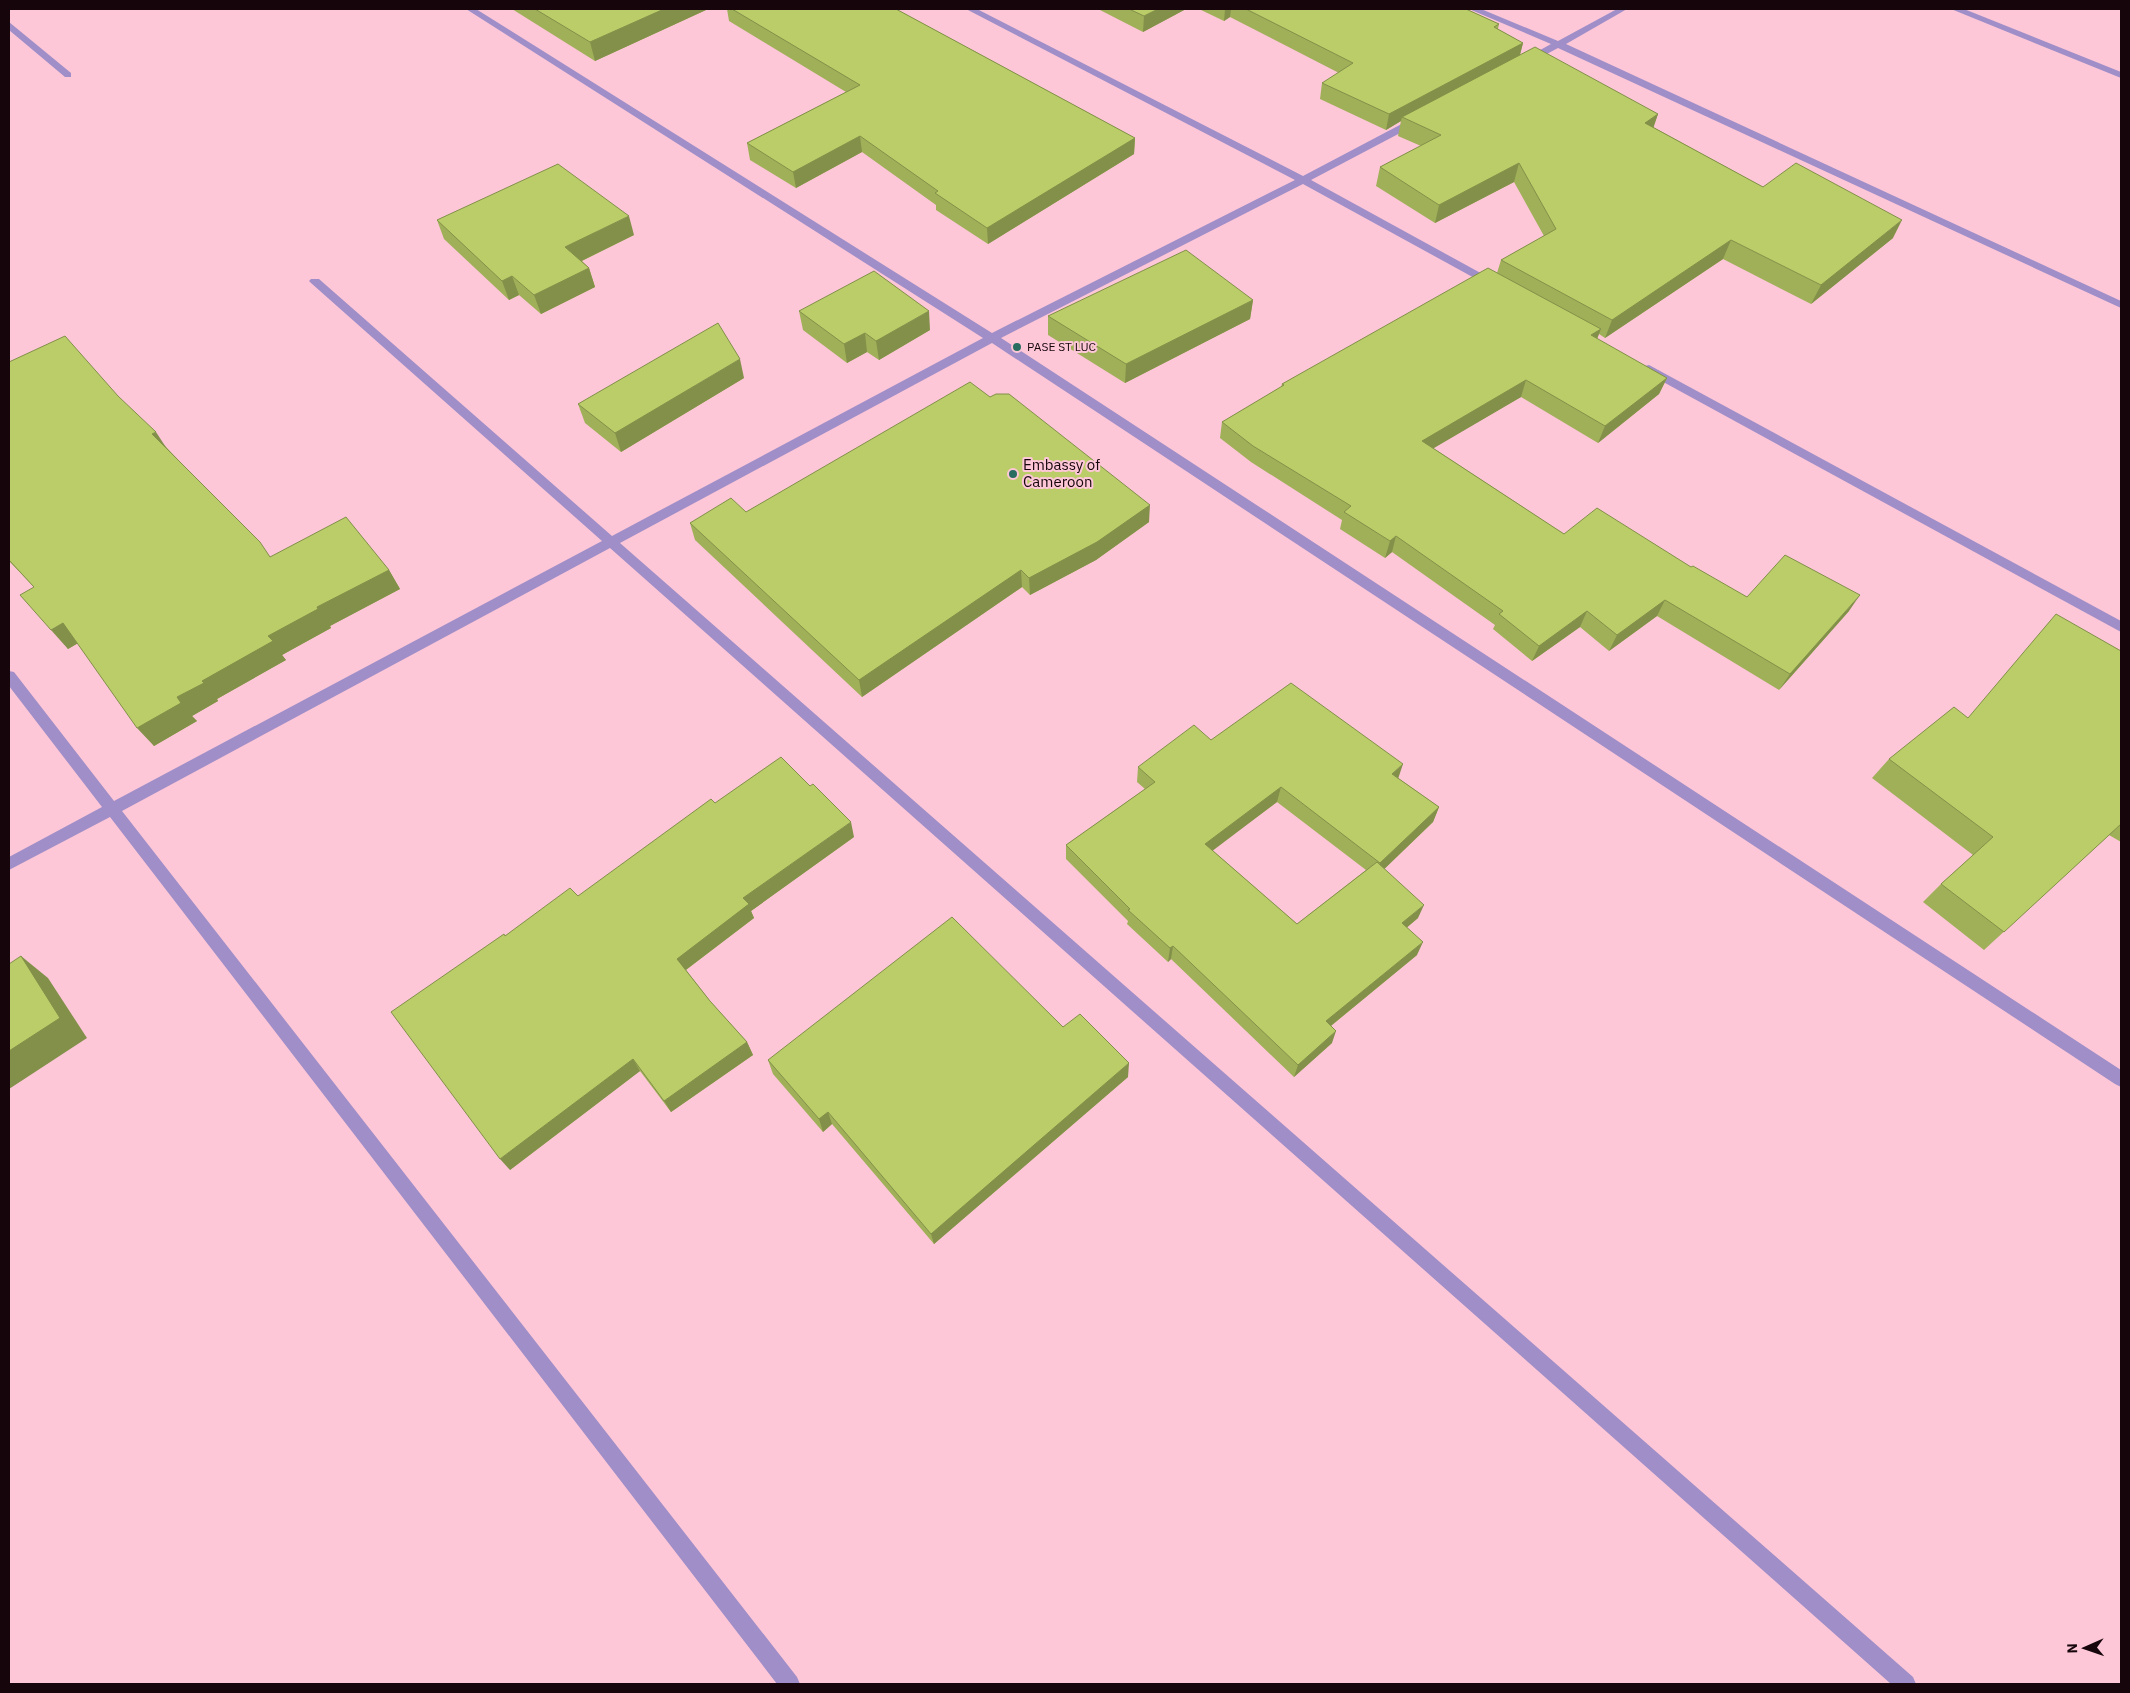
<svg xmlns="http://www.w3.org/2000/svg" width="2130" height="1693" viewBox="0 0 2130 1693" font-family="'IBM Plex Sans',sans-serif">
  <style>
    .lines { fill: none; stroke-linecap: round; stroke-linejoin: round }
    .minor { fill: #9f8ec7; fill-rule: evenodd }
    .wall { fill: #a0b059; fill-rule: evenodd }
    .shaded-wall { fill: #829049 }
    .building { fill: #bacd68; stroke: #829049 }
    .poi-dot { fill: #286d60; stroke: #fec7d8; stroke-width: 2 }
    .labels { text-anchor: middle; stroke-width: 4; stroke-linejoin: round; paint-order: stroke }
    .far-poi-label { font-size: 12px; fill: #16060b; stroke: #fec7d8; text-anchor: start }
    .poi-label { font-size: 15px; fill: #16060b; stroke: #fec7d8; text-anchor: start }
  </style>
  <rect width="100%" height="100%" fill="#fec7d8"/>
  <g class="lines">
    <g class="minor">
      <path d="M466,9h10l516,324 303,-153 -329,-171h11l326,167 110,-58h8v4l-110,58 186,102 2,2 -2,2h-8l-186,-102 -302,154 1120,732v17l-6,-3 -1123,-741 -372,200 1293,1134 3,7h-25l-1281,-1136 -488,263 675,866 3,7h-23l-667,-867 -101,53v-13l93,-50 -93,-121v-15l5,1 100,129 488,-260 -291,-258 -2,-2 2,-2h8l293,257 371,-198z"/>
      <path d="M1469,9h12l77,32 59,-32h10l-61,35 555,257v7l-563,-260 -28,15h-6v-4l27,-15z"/>
      <path d="M1951,9h13l157,63v6z"/>
      <path d="M9,22l62,51v4h-6l-56,-47z"/>
      <path d="M1649,365l472,256v11l-476,-260 -2,-3 2,-3z"/>
    </g>
  </g>
  <g class="wall">
    <path d="M512,9h194v1l-111,51z"/>
    <path d="M727,9h169l239,129 -1,16 -146,90 -52,-34v-5l-74,-53 -66,36 -46,-28 -3,-17 99,-51 -117,-71z"/>
    <path d="M1098,9h88l-43,23z"/>
    <path d="M1199,9h267l33,15 -1,5 25,14 -3,12 138,59 -5,13 110,60 130,51 -82,66 -88,-45 -118,79 -6,-4 -2,5 70,39 -8,16 -61,49 -77,-46 -88,51 131,86 127,33 56,30 102,14 -70,79 -122,-74 -48,35 -29,-24 -48,34 -39,-32 2,-4 -103,-73 -7,6 -45,-29 2,-9 -91,-58 -31,-24 2,-16 59,-35 1,-3 215,-111 4,-13 43,-24 -30,-54 -79,41 -59,-37 4,-19 41,-21 -23,-10 3,-15 -15,9 -66,-31 2,-16 17,-10 -109,-56 -6,4z"/>
    <path d="M437,220l197,15 -52,26 7,7 6,19 -54,27 -22,-19 -10,5 -65,-61z"/>
    <path d="M1253,300l-3,19 -125,64 -77,-48v-19z"/>
    <path d="M799,311l131,19 -51,30 -12,-8 -20,11 -44,-33z"/>
    <path d="M9,362l109,34 152,161 119,13 11,19 -70,37 1,2 -49,27 4,5 -69,39 1,2 -26,15 5,5 -43,25 -76,-103 -10,6 -34,-62 -25,-26z"/>
    <path d="M744,378l-123,74 -36,-29 -7,-19z"/>
    <path d="M746,512l403,10 -53,38 -66,35 -8,-8 -160,110 -167,-157 -5,-17z"/>
    <path d="M2121,651v191l-12,-7 -125,115 -61,-48 18,-18 32,-29 -101,-77 17,-19 79,-41z"/>
    <path d="M1211,740l187,38 41,29 -6,15 -49,47 34,49 -11,9 10,28 -86,71 1,17 -38,34 -123,-118 -3,3 -41,-38 1,-3 -62,-62v-14l79,-56 -8,-7 1,-15zM1277,802l89,68 -69,54 -85,-74z"/>
    <path d="M854,837l-103,74 3,7 -68,52 24,31 37,41 6,13 -82,57 -31,-41 -130,99 -5,-234 73,-40z"/>
    <path d="M1063,1027l65,50 -194,167 -102,-120 -9,8 -50,-58 -5,-14z"/>
  </g>
  <g class="shaded-wall">
    <path d="M664,9h42v1l-111,51 -5,-19z"/>
    <path d="M1158,9h28l-43,23 1,-16z"/>
    <path d="M1225,9h6l-1,8 -6,4z"/>
    <path d="M1523,43l-4,15 -117,59 -1,4 -15,9 3,-16z"/>
    <path d="M1658,114l-6,18 -7,-9z"/>
    <path d="M860,136l2,16 -66,36 -3,-16z"/>
    <path d="M1135,138l-1,16 -146,90 -1,-16z"/>
    <path d="M1519,163l-5,19 -79,41 4,-18z"/>
    <path d="M629,216l5,19 -63,31 -6,-19z"/>
    <path d="M1902,220l-9,18 -82,66 10,-19z"/>
    <path d="M1731,240l-8,19 -118,79 7,-18z"/>
    <path d="M589,268l6,19 -54,27 -7,-19z"/>
    <path d="M512,276l7,19 -10,5 -7,-19z"/>
    <path d="M1253,300l-3,19 -125,64 1,-19z"/>
    <path d="M929,311l1,19 -51,30 -3,-19z"/>
    <path d="M1601,329l-7,17 -3,-11z"/>
    <path d="M865,333l2,19 -20,11 -3,-19z"/>
    <path d="M740,359l4,19 -123,74 -6,-19z"/>
    <path d="M1667,378l-8,16 -61,49 7,-17z"/>
    <path d="M1526,380l-5,17 -104,61 5,-17z"/>
    <path d="M156,432l13,20 -17,-18z"/>
    <path d="M1150,505l-1,17 -53,38 -66,35 -1,-17z"/>
    <path d="M1396,536l-4,16 -7,6 5,-17z"/>
    <path d="M389,570l11,19 -70,37 1,2 -49,27 4,5 -69,39 1,2 -26,15 5,5 -43,25 -17,-18 40,-31 91,-61 49,-29z"/>
    <path d="M1021,570l1,17 -160,110 -3,-17z"/>
    <path d="M1860,595l-11,16 -70,79 11,-16z"/>
    <path d="M1665,600l-8,16 -48,35 8,-16z"/>
    <path d="M1587,611l-7,16 -48,34 7,-15z"/>
    <path d="M63,623l17,19 -12,7 -17,-19z"/>
    <path d="M1403,764l-5,15 -6,-5z"/>
    <path d="M1281,787l-4,15 -74,56 2,-14z"/>
    <path d="M1439,807l-6,15 -58,56 5,-15z"/>
    <path d="M851,822l3,15 -103,74 3,7 -71,54 -6,-13 66,-61z"/>
    <path d="M1424,905l-6,13 -21,18 5,-13z"/>
    <path d="M1423,942l-6,13 -95,78 4,-12z"/>
    <path d="M1173,946l-2,13 -3,3 2,-14z"/>
    <path d="M21,956l27,22 39,60 -78,51v-38z"/>
    <path d="M1336,1031l-4,12 -38,34 4,-12z"/>
    <path d="M747,1042l6,13 -82,57 -7,-11z"/>
    <path d="M633,1059l7,12 -130,99 -10,-11z"/>
    <path d="M1129,1063l-1,14 -194,167 -3,-10z"/>
    <path d="M828,1112l4,12 -9,8 -4,-13z"/>
  </g>
  <g class="building">
    <path d="M535,9h129l-74,33z"/>
    <path d="M732,9h164l239,129 -148,90 -52,-35 3,-2 -78,-55 -67,36 -46,-29 113,-58z"/>
    <path d="M1129,9h29l-14,7z"/>
    <path d="M1246,9h220l33,15 -5,3 29,16 -134,71 -67,-31 31,-20z"/>
    <path d="M1535,47l123,67 -13,9 118,64 33,-24 106,57 -81,65 -90,-45 -119,80 -111,-60 55,-31 -37,-66 -80,42 -59,-38 61,-32 -39,-18z"/>
    <path d="M558,164l71,52 -64,31 24,21 -55,27 -22,-19 -10,5 -65,-61z"/>
    <path d="M1186,250l67,50 -127,64 -78,-48z"/>
    <path d="M1488,268l113,61 -10,6 76,43 -62,48 -79,-46 -104,61 142,93 33,-26 94,59 2,-1 54,31 38,-42 75,40 -70,79 -125,-74 -48,35 -30,-24 -48,35 -40,-32 4,-3 -107,-75 -6,5 -46,-29 7,-6 -98,-60 -31,-24 62,-37 -2,-1z"/>
    <path d="M874,271l55,40 -53,30 -11,-8 -21,11 -45,-33z"/>
    <path d="M718,323l22,36 -125,74 -37,-29z"/>
    <path d="M65,336l53,60 38,36 -4,2 108,108 10,15 76,-40 43,53 -72,37 1,2 -50,27 5,5 -71,40 2,2 -27,14 4,6 -44,25 -74,-105 -12,7 -31,-35 14,-8 -25,-27v-198z"/>
    <path d="M970,382l20,15 6,-3h13l141,111 -53,37 -68,36 -8,-8 -162,110 -169,-157 41,-25 15,14z"/>
    <path d="M2056,614l65,37v173l-117,108 -63,-48 52,-47 -104,-78 65,-52 14,11z"/>
    <path d="M1291,683l112,81 -11,10 47,33 -59,56 -99,-76 -76,57 92,80 80,-62 47,43 -22,18 21,19 -97,79 10,10 -38,34 -125,-119 -3,2 -42,-38 2,-1 -64,-64 89,-63 -17,-15 56,-42 17,15z"/>
    <path d="M781,757l29,29 3,-2 38,38 -108,76 6,6 -72,55 33,42 37,41 -83,59 -31,-42 -133,100 -109,-147 113,-78 1,2 65,-48 8,8 133,-97 4,4z"/>
    <path d="M952,917l111,110 17,-13 49,49 -198,171 -103,-122 -9,7 -51,-59z"/>
    <path d="M21,956l39,62 -51,33v-87z"/>
  </g>
  <g class="poi-dot">
    <circle cx="1017" cy="347" r="5"/>
    <circle cx="1013" cy="474" r="5"/>
  </g>
  <g class="labels">
    <g class="far-poi-label">
      <text x="1027" y="351">PASE ST LUC</text>
    </g>
    <g class="poi-label">
      <text x="1023" y="470">Embassy of<tspan x="1023" dy="17">Cameroon</tspan></text>
    </g>
  </g>
  <rect width="2130" height="1693" fill="none" stroke="#16060b" stroke-width="20"/>
  <g transform="translate(2085 1648) rotate(268)" stroke="#fec7d8" stroke-width="4" paint-order="stroke">
  <path d="M0-4L9 19L0 12L-9 19Z" fill="#16060b"/>
  <text y="-8" font-size="14" font-weight="bold" text-anchor="middle" fill="#16060b">N</text>
  </g>
</svg>
